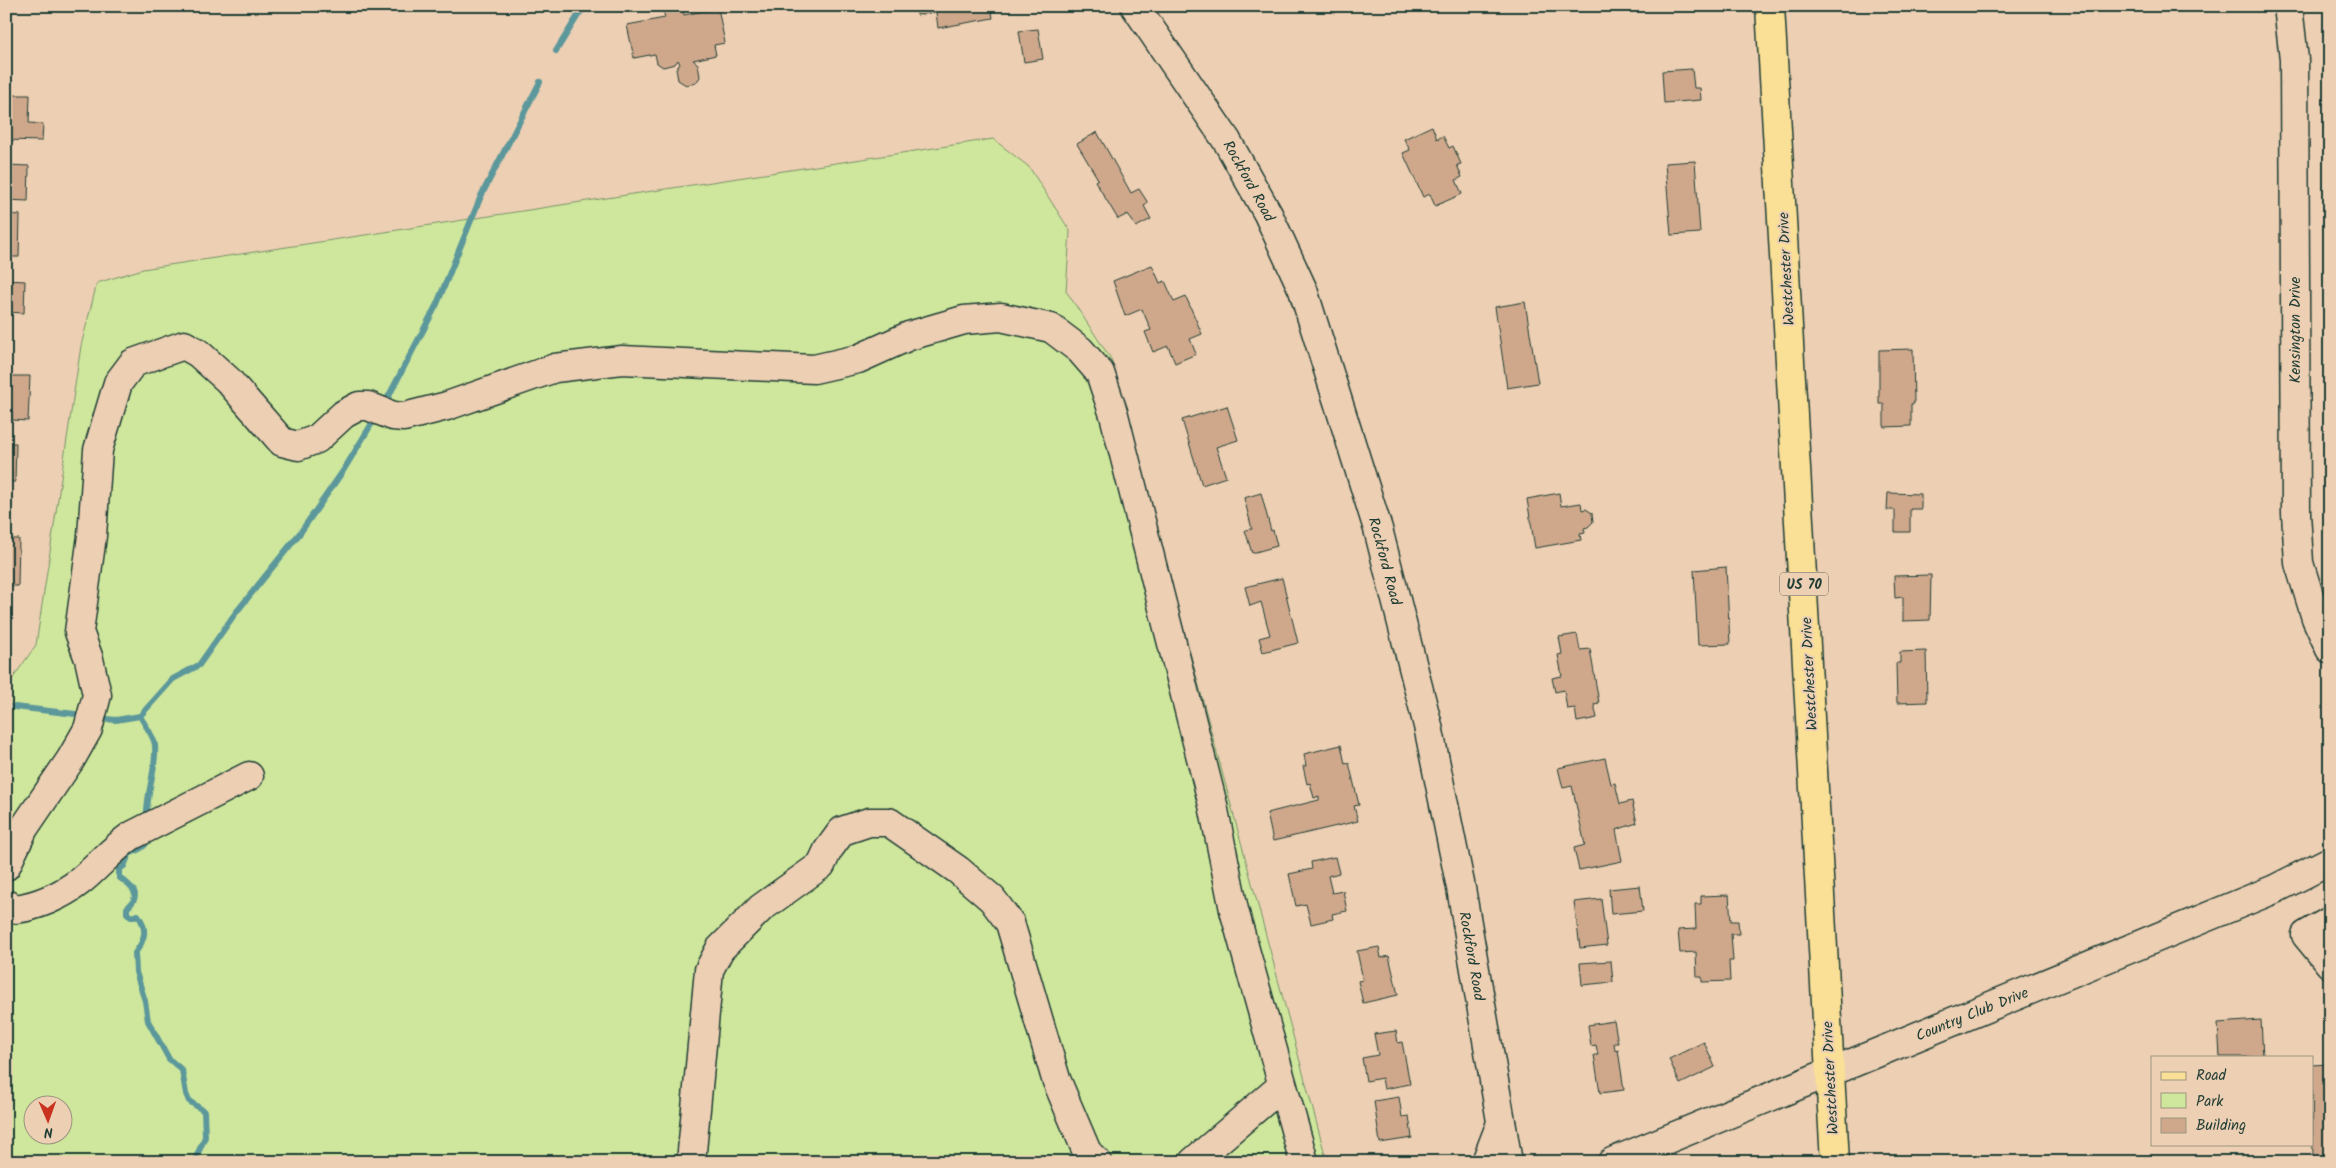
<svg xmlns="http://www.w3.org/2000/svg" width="2336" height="1168" viewBox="0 0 2336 1168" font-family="Kalam,sans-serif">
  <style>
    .green { fill: #cfe79c; stroke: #779268; fill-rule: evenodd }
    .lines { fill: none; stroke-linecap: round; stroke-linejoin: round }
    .stream { stroke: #5c989b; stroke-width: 6 }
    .building { fill: #cfa88c; stroke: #1f3d34 }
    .minor-casing { stroke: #1f3d34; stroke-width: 31 }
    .major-casing { stroke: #1f3d34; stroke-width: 31 }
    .minor { stroke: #edcfb3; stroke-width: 28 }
    .major { stroke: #fadf96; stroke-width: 28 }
    .labels { text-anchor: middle; stroke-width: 4; stroke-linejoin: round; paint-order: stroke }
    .shield { fill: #edcfb3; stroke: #5d695a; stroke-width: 1 }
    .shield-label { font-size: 14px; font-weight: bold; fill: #1f3d34 }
    .street-label { font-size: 15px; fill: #1f3d34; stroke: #edcfb3 }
  </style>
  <rect width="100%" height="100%" fill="#edcfb3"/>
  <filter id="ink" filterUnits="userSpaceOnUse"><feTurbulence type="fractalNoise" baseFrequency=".02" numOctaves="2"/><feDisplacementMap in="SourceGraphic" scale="10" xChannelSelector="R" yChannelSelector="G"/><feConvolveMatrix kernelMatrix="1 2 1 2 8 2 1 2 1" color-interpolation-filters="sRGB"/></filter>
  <g filter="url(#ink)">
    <path class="green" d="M993,139l36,28 41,64 -4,60 45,68 216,803h-1321v-474l30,-43 45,-299 16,-63 46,-14zM32,1106h30v30h-30z"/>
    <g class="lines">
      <g class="stream">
        <path d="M556,51l23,-37 8,-8"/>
        <path d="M384,405l53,-101 44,-108 59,-114"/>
        <path d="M6,706l78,9"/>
        <path d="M140,716c4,8 14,20 15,29 2,25 -10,50 -8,75"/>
        <path d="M97,718l19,2 24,-4 33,-37 26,-14 35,-50 66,-82 43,-62 34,-56"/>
        <path d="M149,835c-2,13 -10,14 -20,19l-5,12 -5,4v7c13,10 24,17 8,31v5l4,4 7,-2c10,14 7,25 -3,38l1,19 9,29 3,20 21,38 13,11 4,24 3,7 15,10 1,26 -11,25"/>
      </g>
    </g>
    <g class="building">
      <path d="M662,6h20l2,9 34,-7 7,35 -11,2 2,10 -23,5 5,4 2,13 -4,6 -10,2 -8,-5 -2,-11 4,-5 -2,-4 -3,4 -12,3 -6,-4 -2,-9 -21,4 -7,-33 38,-7z"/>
      <path d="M916,6h75l2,12 -55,10 -2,-16 -19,3z"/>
      <path d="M1330,6h17l-13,7z"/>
      <path d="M1038,29l5,30 -19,3 -5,-31z"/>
      <path d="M1692,69l2,19h6l1,12 -37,3 -2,-32z"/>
      <path d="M12,95h18l-1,28 14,1 -1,17 -36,-1v-19h5z"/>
      <path d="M1432,126l5,13 6,-3 6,12 4,-2 8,18 -4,1 5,12 -6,3 6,14 -27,12 -5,-12 -7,3 -20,-44 7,-3 -6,-11z"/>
      <path d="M1097,132l34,61 8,-4 9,14 -4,3 7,13 -15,8 -8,-13 -10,5 -23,-38 3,-2 -21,-35z"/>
      <path d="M1695,161l5,72 -29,2 -6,-72z"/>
      <path d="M6,165l23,1 -1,35 -22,-1z"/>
      <path d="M6,214l14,1 -1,42h-13z"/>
      <path d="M1152,265l8,18 5,-2 9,21 12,-5 16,37 -12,5 6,15 -21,9 -7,-17 -15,6 -8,-20 6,-2 -9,-21 -17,7 -12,-35z"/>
      <path d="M6,280l19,1 -1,32 -18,-1z"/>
      <path d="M1525,302l13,81 -31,5 -12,-81z"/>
      <path d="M1913,349l1,55h-3v22l-27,1v-23h-5v-54z"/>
      <path d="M6,376h24l-2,45 -16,-1v-9h-6z"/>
      <path d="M1227,406l11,34 -22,7 10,30 -24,8 -20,-65z"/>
      <path d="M6,443h10l-1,39h-9z"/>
      <path d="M1261,493l10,38 2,-1 4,16 -25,7 -7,-23 7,-1 -8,-31z"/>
      <path d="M1559,493l2,13 20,-3 1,7 4,-1 6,4 1,9 -5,5 -4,1 1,5 -5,1 1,6 -46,8 -8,-49z"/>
      <path d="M1888,493l33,1v15h-11v23h-15v-22h-8z"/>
      <path d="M6,539h13l-1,47h-12z"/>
      <path d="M1726,567l4,77 -32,1 -4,-75z"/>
      <path d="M1931,575l-1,45 -27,1v-24l-8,1 -1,-22z"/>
      <path d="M1282,578l16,65 -35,9 -4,-14 11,-3 -9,-33 -11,4 -5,-19z"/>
      <path d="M1577,634l3,16 10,-1 9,54 -5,1 3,14 -20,4 -2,-14 -8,1 -3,-19 -9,2 -3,-14 10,-2 -4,-21 4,-1 -3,-17z"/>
      <path d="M1926,651l1,51 -30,1 -1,-40h4v-11z"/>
      <path d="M1341,745l4,19 4,-1 10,42 -5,1 4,15 -85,20 -6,-28 52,-13v-4l-5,2 -4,-15 -3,1 -4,-18h3l-2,-12z"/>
      <path d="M1605,758l6,26 4,-1 5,21 12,-3 5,22 -21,7 6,31 -43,9 -5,-22 11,-3 -13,-59 -9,2 -5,-20z"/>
      <path d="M1335,857l4,16 -11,3 4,17 11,-2 4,20 -15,3 1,5 -22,5 -5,-20 -10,2 -7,-32 23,-5 -1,-7z"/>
      <path d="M1640,886l3,25 -32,3 -2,-25z"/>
      <path d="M1729,895l2,26h7l1,13h-8l2,27h-4l1,20 -28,1v-5h-5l-1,-25 -16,1 -2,-23 18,-1 -1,-25h6v-8z"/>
      <path d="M1601,899l6,46 -27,3 -6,-46z"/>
      <path d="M1379,947l2,11 8,-2 9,39 -35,8 -5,-22 5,-1 -6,-29z"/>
      <path d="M1611,961l2,21 -31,3 -2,-22z"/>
      <path d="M2261,1020l2,37h-43l-2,-34z"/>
      <path d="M1614,1021l4,22h-4l1,8 3,-1 6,40 -24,3 -6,-38h4l-2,-10 -5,1 -3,-21z"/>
      <path d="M1396,1031l2,12 4,-1 8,42 -26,5 -2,-11 -16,3 -4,-23 16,-3 -4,-21z"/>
      <path d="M1704,1042l11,25 -35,17 -11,-25z"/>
      <path d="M2330,1064v98h-17l-1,-97z"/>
      <path d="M1399,1097l3,20 7,-1 3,22 -32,5 -6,-42z"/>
    </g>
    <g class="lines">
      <g class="minor-casing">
        <g id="minor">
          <path d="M1135,6l92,135 41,73 35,76 75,239 50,197 33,162 47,274"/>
          <path d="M2288,6l6,54 2,453 3,50 17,55 14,31"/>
          <path d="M6,866l18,-38 47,-69 17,-30 9,-34 -8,-36 -10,-27 13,-96 6,-86 20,-67 15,-20 51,-18 14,8 30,27 54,62 16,4 19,-7 27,-25 15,-8h9l25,10 11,1 43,-11 108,-38 67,-8 192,9 44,-10 51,-23 55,-16 37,-3 50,11 29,22 20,23 14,42 99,390 21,105 70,252"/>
          <path d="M6,904l10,5c21,-3 45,-13 63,-27 18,-14 32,-32 52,-46l118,-60"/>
          <path d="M2330,921l-24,14 24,29"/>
          <path d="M691,1162l18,-192 11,-21 41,-41 60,-43 7,-15 14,-19 27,-9h20l69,48 34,29 18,24 46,156 31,73 10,10"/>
          <path d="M1193,1162l89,-76"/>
          <path d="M1486,1162l15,-39"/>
          <path d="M1612,1162l663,-273 55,-28"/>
        </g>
      </g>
      <g class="major-casing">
        <path id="major" d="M1770,6l65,1156"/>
      </g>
      <use href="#minor" class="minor"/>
      <use href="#major" class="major"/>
    </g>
  </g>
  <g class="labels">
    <rect class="shield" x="1780" y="572.5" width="48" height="23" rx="4"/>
    <g class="shield-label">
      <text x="1804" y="589">US 70</text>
    </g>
    <g class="street-label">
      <text transform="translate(1249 181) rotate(61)" y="5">Rockford Road</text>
      <text transform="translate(1786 269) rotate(-93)" y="5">Westchester Drive</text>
      <text transform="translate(2295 330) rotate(-90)" y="5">Kensington Drive</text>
      <text transform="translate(1385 561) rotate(75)" y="5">Rockford Road</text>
      <text transform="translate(1809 674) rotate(-93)" y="5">Westchester Drive</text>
      <text transform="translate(1472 956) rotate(80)" y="5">Rockford Road</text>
      <text transform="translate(1972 1014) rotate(-22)" y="5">Country Club Drive</text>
      <text transform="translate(1830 1078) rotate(-93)" y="5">Westchester Drive</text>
    </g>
  </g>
  <rect width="2336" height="1168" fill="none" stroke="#edcfb3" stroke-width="25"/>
  <rect x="12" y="12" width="2311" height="1143" fill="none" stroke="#1f3d34" stroke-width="2" filter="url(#ink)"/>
  <rect x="2151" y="1056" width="162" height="90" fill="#edcfb3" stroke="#9b9580"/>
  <rect x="2161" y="1072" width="25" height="8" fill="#fadf96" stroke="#9b9580"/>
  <text x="2196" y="1080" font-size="15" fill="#1f3d34">Road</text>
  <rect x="2161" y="1093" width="25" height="15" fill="#cfe79c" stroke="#9b9580"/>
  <text x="2196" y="1106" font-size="15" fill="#1f3d34">Park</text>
  <rect x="2161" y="1118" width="25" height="15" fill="#cfa88c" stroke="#9b9580"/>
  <text x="2196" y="1130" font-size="15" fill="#1f3d34">Building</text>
  <g transform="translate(48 1120) rotate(178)"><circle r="24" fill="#edcfb3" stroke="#9b9580"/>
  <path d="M0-4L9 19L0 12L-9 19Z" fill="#c8321e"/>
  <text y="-8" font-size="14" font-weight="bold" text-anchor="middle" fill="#1f3d34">N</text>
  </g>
</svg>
